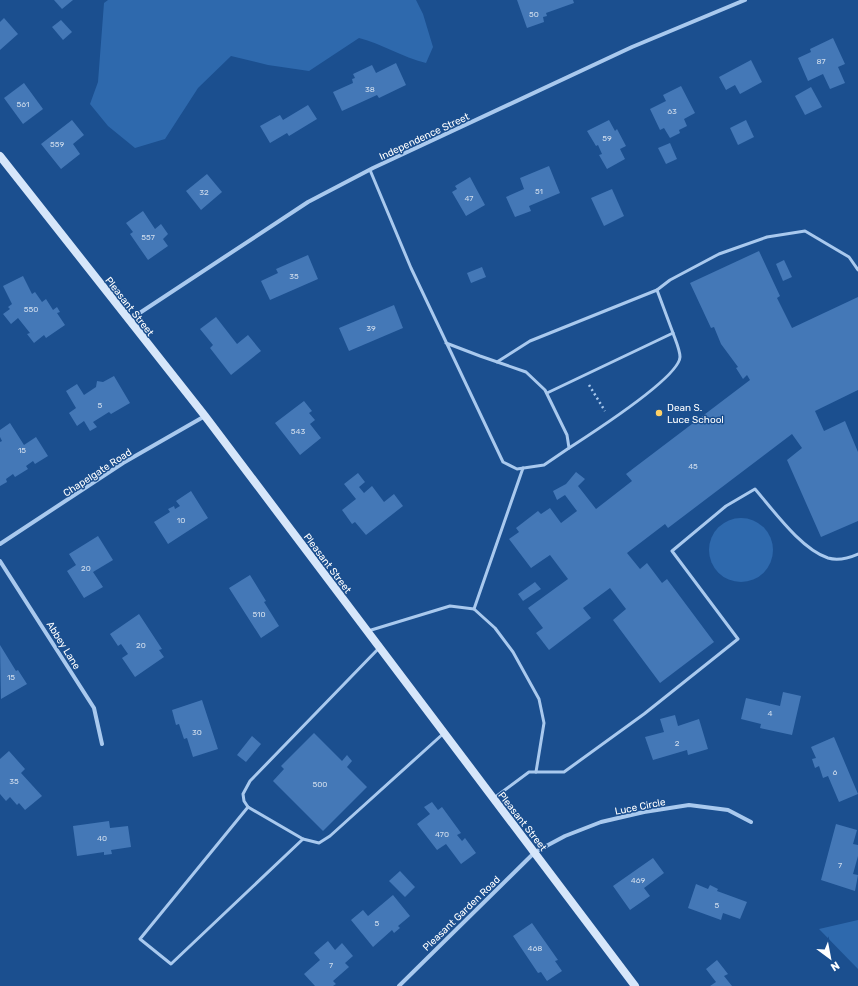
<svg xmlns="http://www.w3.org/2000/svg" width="858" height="986" viewBox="0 0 858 986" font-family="Rubik,sans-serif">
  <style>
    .green { fill: #2e69ad }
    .building { fill: #4478b7 }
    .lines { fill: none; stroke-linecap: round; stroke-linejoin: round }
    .path { stroke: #a9c9ee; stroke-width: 2.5; stroke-dasharray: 2 3; stroke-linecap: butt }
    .lane { stroke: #a9c9ee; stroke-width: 3 }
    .street { stroke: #a9c9ee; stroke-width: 4 }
    .secondary { stroke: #d6e6fa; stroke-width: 8 }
    .poi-dot { fill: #ffd166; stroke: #1b4f8f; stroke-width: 1.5 }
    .labels { text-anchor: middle; stroke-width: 3; stroke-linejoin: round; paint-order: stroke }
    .number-label { font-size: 8px; fill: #d0dded }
    .street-label { font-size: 10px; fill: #fff; stroke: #1b4f8f }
    .poi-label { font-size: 10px; fill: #fff; stroke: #1b4f8f; text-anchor: start }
  </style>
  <rect width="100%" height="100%" fill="#1b4f8f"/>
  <g class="green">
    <path d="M108,0h308l7,14 10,33 -7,16c-24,-6 -44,-19 -67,-25l-50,33 -41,-6 -37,-9 -33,32 -33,51 -30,9 -27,-22 -18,-22 8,-22 6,-79z"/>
    <circle cx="741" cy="550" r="32"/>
    <path d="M858,920v49l-39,-40z"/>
  </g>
  <g class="building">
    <path d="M54,0h19l-11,9z"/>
    <path d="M517,0h56l1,3 -28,10 1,3 -4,1 1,5 -17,6z"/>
    <path d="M4,18l14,16 -18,16v-28z"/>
    <path d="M61,20l11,12 -9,8 -11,-13z"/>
    <path d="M833,38l12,26 -7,3 7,16 -15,6 -7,-15 -15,7 -10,-23 13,-6 -1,-3z"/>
    <path d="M751,60l11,22 -22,12 -5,-9 -9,5 -7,-13z"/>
    <path d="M396,63l10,22 -27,13 -2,-3 -35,16 -9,-19 20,-9 -1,-4 3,-1 -2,-4 19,-9 4,8z"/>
    <path d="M24,83l19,26 -20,15 -19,-26z"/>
    <path d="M681,86l14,27 -11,6 3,7 -8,4 1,3 -10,5 -6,-10 -4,2 -10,-21 16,-8 -3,-6z"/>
    <path d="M811,87l11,20 -17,8 -10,-19z"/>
    <path d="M308,105l9,14 -28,17 -2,-3 -17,10 -10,-17 20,-11 3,5z"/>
    <path d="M72,120l12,15 -11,9 7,10 -19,15 -20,-25z"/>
    <path d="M609,120l6,11 2,-2 9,17 -6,3 5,10 -18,10 -8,-14 3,-1 -4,-9 -2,1 -9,-15z"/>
    <path d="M746,120l8,17 -16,8 -8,-17z"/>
    <path d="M670,143l7,16 -11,5 -8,-16z"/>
    <path d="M549,166l11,27 -31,13 2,5 -16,6 -9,-20 18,-8 -4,-11z"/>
    <path d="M207,174l15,18 -21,18 -15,-19z"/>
    <path d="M470,177l15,28 -19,11 -14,-24 5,-3 -2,-3z"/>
    <path d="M612,189l12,27 -20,10 -13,-28z"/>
    <path d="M143,211l12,18 6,-5 7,10 -5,5 5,7 -20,14 -18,-26 3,-2 -7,-9z"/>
    <path d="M759,251l21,45 -3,2 15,30 66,-31v93l-43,21 9,20 21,-10 13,31v69l-37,16 -34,-77 15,-12 -10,-14 -124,94 -3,-4 -38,29 13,16 7,-6 15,20 5,-4 47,63 -54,41 -47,-63 13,-11 -16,-21 -27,20 8,10 -42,32 -13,-17 7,-5 -15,-20 40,-29 -18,-24 -19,13 -22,-29 10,-7 -3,-4 22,-17 3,3 9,-6 11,15 16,-12 -12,-16 -8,5 -4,-9 13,-7 10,-12 9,7 -7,7 18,23 36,-28 -6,-7 124,-94 -3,-5 -4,4 -7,-11 2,-1 -17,-23 -7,-17 -3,1 -21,-45z"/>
    <path d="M308,255l10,24 -48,21 -9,-19 17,-8 -2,-4z"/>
    <path d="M784,260l8,17 -9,4 -7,-17z"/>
    <path d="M482,267l4,10 -15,6 -4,-10z"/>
    <path d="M23,276l9,18 3,-2 7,10 4,-3 7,11 4,-3 3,5 -3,1 8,12 -19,13 -2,-3 -10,8 -7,-9 3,-1 -12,-15 -7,6 -8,-10 7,-5 -2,-2 4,-3 -9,-18z"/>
    <path d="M394,305l9,23 -54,23 -10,-23z"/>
    <path d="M216,317l21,27 11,-9 13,16 -30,24 -21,-27 3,-3 -13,-16z"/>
    <path d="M114,376l16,27 -19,11 -2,-2 -16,10 4,5 -7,4 -6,-10 -7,5 -8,-13 7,-5 -10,-17 11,-7 7,11 12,-8 1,-6 6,1z"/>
    <path d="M304,401l8,10 -3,2 6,7 -5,4 11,14 -21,17 -25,-32z"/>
    <path d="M10,423l14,22 12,-8 12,19 -13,8 -2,-3 -7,5 2,3 -13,8 -2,-3 -7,5 1,3 -7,4v-44l2,-1 -2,-4v-7z"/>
    <path d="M358,473l7,9 -6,5 5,6 8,-7 12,16 10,-8 9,12 -37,29 -11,-13 -3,2 -10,-14 14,-11 -12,-15z"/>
    <path d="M191,491l17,27 -40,26 -14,-22 16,-10 -2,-3 6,-3 1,3 5,-3 -4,-5z"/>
    <path d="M98,536l15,24 -20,12 10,15 -19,11 -17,-27 9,-6 -7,-11z"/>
    <path d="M250,575l16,26 -2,1 15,24 -18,12 -32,-50z"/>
    <path d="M535,582l6,7 -18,12 -5,-7z"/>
    <path d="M139,614l23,35 -3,1 5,7 -29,20 -13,-19 6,-4 -7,-10 -3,2 -8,-12z"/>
    <path d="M0,645l16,26 2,-1 9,14 -26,15z"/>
    <path d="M783,692l18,4 -9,39 -32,-7 1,-4 -20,-5 5,-21 34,8z"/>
    <path d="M202,700l16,49 -25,8 -6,-19 -3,1 -5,-15 -3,1 -4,-15z"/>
    <path d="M675,715l3,11 21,-7 9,30 -20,6 -1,-5 -34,10 -8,-23 19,-5 -4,-13z"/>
    <path d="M314,733l28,28 5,-6 5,6 -5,6 20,20 -44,44 -50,-50 11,-12 -3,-3z"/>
    <path d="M252,736l9,8 -15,18 -9,-7z"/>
    <path d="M834,737l24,57 -19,8 -11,-26 -5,2 -4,-12 -4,2 -3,-9 4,-1 -5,-11z"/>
    <path d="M9,751l16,18 -4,4 21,23 -17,14 -6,-7 -2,2 -7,-8 -4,4 -6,-7v-35z"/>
    <path d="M432,802l6,8 4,-3 19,26 -4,2 5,6 3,-3 11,15 -15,11 -15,-20 -9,6 -20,-26 13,-10 -6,-7z"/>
    <path d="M109,821l1,7 18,-2 3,21 -20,3 1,4 -8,1v-3l-27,4 -4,-30z"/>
    <path d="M836,824l21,6 -4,14 5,1v11l-5,18 5,1 -3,16 -34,-11z"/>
    <path d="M653,858l11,15 -20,15 6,8 -20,14 -17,-24z"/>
    <path d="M400,871l15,16 -10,10 -16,-16z"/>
    <path d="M696,884l12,5 2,-4 8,4 -1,2 30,11 -7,17 -17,-6 -2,7 -33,-12z"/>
    <path d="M393,895l17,21 -12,10 2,2 -6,5 -2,-3 -19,17 -22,-27 12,-10 5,6z"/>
    <path d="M532,923l26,37 -3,1 7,10 -15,10 -6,-9 -3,1 -25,-37z"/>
    <path d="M328,941l7,9 7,-7 11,13 -8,7 4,4 -16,14 3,3 -3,2h-18l-11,-12 16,-14 -6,-7z"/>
    <path d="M717,960l11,14 -4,2 8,10h-22l6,-4 -10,-13z"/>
  </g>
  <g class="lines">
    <path class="path" d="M589,385l16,26"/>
    <g class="lane">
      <path d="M370,170l41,98 92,194 14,7 27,-4 25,-17 -2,-13 -22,-45 -19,-18 -46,-16 -34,-13"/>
      <path d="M657,290l13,-10 49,-26 48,-17 38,-6 44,26 9,13"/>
      <path d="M497,362l33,-21 127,-51 16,43 -126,60"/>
      <path d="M569,448c20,-13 110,-70 111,-91 0,-7 -5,-18 -7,-24"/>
      <path d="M474,609l49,-141"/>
      <path d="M368,631l82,-25 24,3 21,19 18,24 26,47 5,24 -8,49"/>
      <path d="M380,647l-130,134 -7,13 1,7 4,6 55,32 16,4 11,-7 114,-103"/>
      <path d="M494,798l35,-26h35l80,-58 94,-75 -66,-88 54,-45 29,-17c19,22 46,60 73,69 10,3 21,0 30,-4"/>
      <path d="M248,807l-108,132 31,25 132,-125"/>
    </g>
    <g class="street">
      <path d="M129,320l179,-118 65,-34 259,-121 113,-47"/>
      <path d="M0,544l123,-81 82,-47"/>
      <path d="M0,561l94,147 8,36"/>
      <path d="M399,986l136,-134 30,-16 36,-14 43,-10 45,-7 39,5 23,12"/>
    </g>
    <path class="secondary" d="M0,156l205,260 430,570"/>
  </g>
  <circle class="poi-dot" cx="659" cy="413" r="4"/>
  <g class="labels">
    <g class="number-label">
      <text x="534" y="17">50</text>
      <text x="821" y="64">87</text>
      <text x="370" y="92">38</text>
      <text x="23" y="107">561</text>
      <text x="672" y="114">63</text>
      <text x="607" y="141">59</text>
      <text x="57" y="147">559</text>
      <text x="539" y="194">51</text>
      <text x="204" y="195">32</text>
      <text x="469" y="201">47</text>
      <text x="148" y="240">557</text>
      <text x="294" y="279">35</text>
      <text x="31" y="312">550</text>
      <text x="371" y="331">39</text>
      <text x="100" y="408">5</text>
      <text x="298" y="434">543</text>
      <text x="22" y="453">15</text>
      <text x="693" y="469">45</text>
      <text x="181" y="523">10</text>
      <text x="86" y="571">20</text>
      <text x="259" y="617">510</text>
      <text x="141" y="648">20</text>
      <text x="11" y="680">15</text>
      <text x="770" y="716">4</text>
      <text x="197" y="735">30</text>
      <text x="677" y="746">2</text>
      <text x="835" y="775">6</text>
      <text x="14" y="784">35</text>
      <text x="320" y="787">500</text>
      <text x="442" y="837">470</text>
      <text x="102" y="841">40</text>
      <text x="840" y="868">7</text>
      <text x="638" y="883">469</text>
      <text x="717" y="908">5</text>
      <text x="377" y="926">5</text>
      <text x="535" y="951">468</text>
      <text x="331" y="968">7</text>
    </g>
    <g class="street-label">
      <text transform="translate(424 136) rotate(-25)" y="4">Independence Street</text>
      <text transform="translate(130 306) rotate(52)" y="4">Pleasant Street</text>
      <text transform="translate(97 472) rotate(-33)" y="4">Chapelgate Road</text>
      <text transform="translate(328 563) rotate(53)" y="4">Pleasant Street</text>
      <text transform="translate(64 645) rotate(58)" y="4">Abbey Lane</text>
      <text transform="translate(640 806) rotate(-11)" y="4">Luce Circle</text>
      <text transform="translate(523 821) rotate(52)" y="4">Pleasant Street</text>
      <text transform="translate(461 913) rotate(-44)" y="4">Pleasant Garden Road</text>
    </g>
    <g class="poi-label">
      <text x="667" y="411">Dean S.<tspan x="667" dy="12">Luce School</tspan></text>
    </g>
  </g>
  <g transform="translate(830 958) rotate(148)" stroke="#1b4f8f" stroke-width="3" paint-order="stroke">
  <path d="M0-3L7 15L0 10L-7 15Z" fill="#ffffff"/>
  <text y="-6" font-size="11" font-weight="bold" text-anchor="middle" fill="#ffffff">N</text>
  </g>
</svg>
